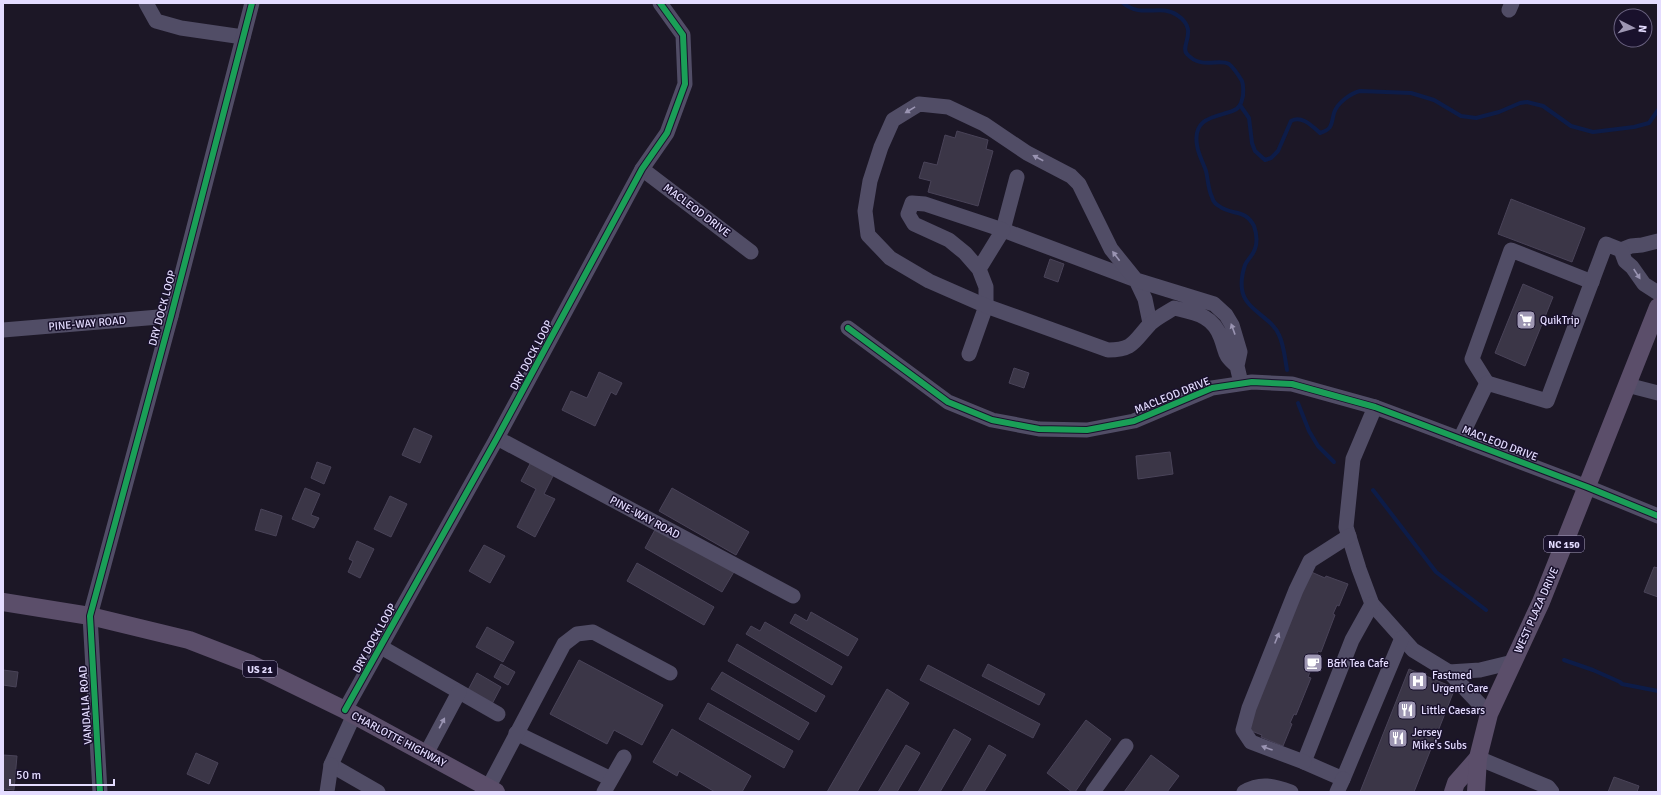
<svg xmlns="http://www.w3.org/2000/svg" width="1661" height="795" viewBox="0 0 1661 795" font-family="Signika,sans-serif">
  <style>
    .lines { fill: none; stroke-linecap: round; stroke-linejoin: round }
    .stream { stroke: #0d1c48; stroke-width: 4 }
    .building { fill: #3b3647; stroke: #494358 }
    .minor { stroke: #514d66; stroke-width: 15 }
    .major { stroke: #5b4e6a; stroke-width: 18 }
    .cycleway-casing { stroke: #19112c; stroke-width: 8 }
    .cycleway { stroke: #1a9f57; stroke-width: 6 }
    .oneway { fill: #9a94b2 }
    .labels { text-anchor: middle; stroke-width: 3; stroke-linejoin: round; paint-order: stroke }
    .shield { fill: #19112c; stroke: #a79fc0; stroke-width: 1 }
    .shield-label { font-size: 10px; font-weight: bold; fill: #e4dcff }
    .street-label { font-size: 11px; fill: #e4dcff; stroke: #19112c }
    .poi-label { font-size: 11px; fill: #e4dcff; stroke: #19112c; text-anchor: start }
  </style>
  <rect width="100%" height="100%" fill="#1c1726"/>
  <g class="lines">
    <g class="stream">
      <path d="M1123,3c19,16 37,0 54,12 23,15 2,31 10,39 14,16 32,4 42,10 5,4 10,12 13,17 2,5 1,10 1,15 -1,2 -1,6 -3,9 -7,14 -49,4 -43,40 1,9 6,17 9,26 2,8 2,18 6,26 1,4 3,7 7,9 13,10 26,2 35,20 3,8 4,19 -1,27 -2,4 -6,7 -8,12 -2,6 -4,17 -3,24 2,21 30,28 37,46 5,10 6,24 8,35"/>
      <path d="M1240,105l9,13 3,25 3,8 10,9 6,-2 7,-7 13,-30c11,-6 21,5 29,12 13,-4 11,-9 14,-20 3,-10 17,-20 26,-22l51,2 23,7 27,16 15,2 23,-6 21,-9 7,-1 16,4 28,20 22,6 41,-5 15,-4 9,-13"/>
      <path d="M1298,403l11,28 9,15 16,16"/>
      <path d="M1373,490l63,82 50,38"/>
      <path d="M1564,660l29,10 27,12 2,2 36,7"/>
    </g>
  </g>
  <g class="building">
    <path d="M957,131l31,9 -2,9 7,2 -15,55 -50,-14 3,-11 -12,-3 5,-16 13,3 8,-30 10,3z"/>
    <path d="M1511,199l74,29 -13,34 -74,-28z"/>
    <path d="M1050,259l14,5 -6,18 -14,-5z"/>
    <path d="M1523,284l30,13 -28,69 -30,-13z"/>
    <path d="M1014,368l15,5 -5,15 -15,-5z"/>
    <path d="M599,372l23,11 -6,12 -5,-3 -16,34 -33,-16 9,-19 16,7z"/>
    <path d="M414,428l18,8 -12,27 -18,-8z"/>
    <path d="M1170,452l3,22 -35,5 -2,-23z"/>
    <path d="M317,462l14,5 -7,17 -13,-6z"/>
    <path d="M531,462l23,12 -10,20 11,5 -20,38 -18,-10 19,-38 -15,-8z"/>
    <path d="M305,488l15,6 -9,21 8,3 -5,10 -22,-9z"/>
    <path d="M672,488l77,44 -13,23 -77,-44z"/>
    <path d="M390,496l17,8 -16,33 -17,-8z"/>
    <path d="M261,509l21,7 -6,20 -21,-6z"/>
    <path d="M657,526l78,44 -13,22 -77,-44z"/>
    <path d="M357,541l17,8 -14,29 -12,-6 5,-11 -4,-2z"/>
    <path d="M484,545l21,11 -15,27 -21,-12z"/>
    <path d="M637,563l77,44 -10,18 -77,-44z"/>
    <path d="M1654,567l4,1v29l-14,-5z"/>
    <path d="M1309,571l16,7 1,-2 22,8 -9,22 -2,-1 -4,9 2,1 -14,37 -3,-1 -10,26 3,1 -15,37 -2,-1 -4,9 2,1 -9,22 -22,-9 1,-2 -16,-6z"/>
    <path d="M811,612l47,27 -10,17 -58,-33 5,-9 12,7z"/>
    <path d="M765,622l77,45 -10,18 -86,-51 5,-8 9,5z"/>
    <path d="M487,627l27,15 -11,20 -27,-15z"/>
    <path d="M737,644l88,52 -9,16 -88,-51z"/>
    <path d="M579,660l84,45 -21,40 -28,-15 -7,14 -57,-30z"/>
    <path d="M501,664l14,8 -7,13 -14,-8z"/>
    <path d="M988,664l57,30 -6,11 -57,-29z"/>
    <path d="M928,665l112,59 -7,14 -113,-58z"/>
    <path d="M1409,669l46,19 -41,104h-54z"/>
    <path d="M3,670l15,2 -2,15 -13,-2z"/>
    <path d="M722,672l87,51 -10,17 -88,-51z"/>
    <path d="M477,673l24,14 -9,17 -24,-14z"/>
    <path d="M887,689l22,14 -52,89h-30z"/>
    <path d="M708,703l85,48 -9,17 -85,-49z"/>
    <path d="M1086,720l25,19 -36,53h-3l-25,-19z"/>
    <path d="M672,729l79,47 -9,16h-27l-36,-21 -2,5 -24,-14z"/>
    <path d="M954,729l17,10 -31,53h-22z"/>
    <path d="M906,745l14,8 -23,39h-19z"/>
    <path d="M989,745l17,10 -22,37h-22z"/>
    <path d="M196,753l22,10 -9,21 -22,-10z"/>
    <path d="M3,755l14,1 -3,34 -11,-1z"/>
    <path d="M1151,755l28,21 -12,16h-43z"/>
    <path d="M1614,777l25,9 -2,6h-29z"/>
  </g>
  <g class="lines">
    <g class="minor">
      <path d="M146,3l10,18 25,7 62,9"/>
      <path d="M1509,10l3,-7"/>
      <path d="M642,169l109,83"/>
      <path d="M1017,177l-14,53 133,50 9,19 5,24"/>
      <path d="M1621,250l10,-4 11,-1 16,-4"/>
      <path d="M848,328l100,74 44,18 47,9 48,1 47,-9 78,-33 40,-6 40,2 83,23 51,19 161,61 71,29"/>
      <path d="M3,330l168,-14"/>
      <path d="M969,354l17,-48v-19l-7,-18 -14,-16 -16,-13 -35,-16 -6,-10 4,-11 13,1 78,26 -24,39"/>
      <path d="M1237,366c-14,-12 -10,-12 -16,-28 -8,-23 -26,-25 -47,-30 -8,5 -18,10 -24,16 -16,17 -16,26 -42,26l-122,-44 -57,-25 -39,-23 -22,-23 -3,-24 5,-30 11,-34 12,-27 26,-16 29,3 36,17 43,29 44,23 8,8 32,65 25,31 78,24 12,11 6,10 8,27 -3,14 4,17"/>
      <path d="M1487,383l-15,-24 39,-109 81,32"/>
      <path d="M1627,385l31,8"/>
      <path d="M1375,407l-22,52 -7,68 13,42 13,35 41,46 36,22 40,42"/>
      <path d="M497,438l296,158"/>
      <path d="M1460,439l27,-56 60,18 59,-157 15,6 4,11 7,6 12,17 14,9"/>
      <path d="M1372,604l-20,36 -48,122 39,17 59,-141"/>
      <path d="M381,647l117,67"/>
      <path d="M1449,672l31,-2 33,-8"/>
      <path d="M345,710l152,-272 145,-269 25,-36 18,-49 -2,-49 -23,-32"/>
      <path d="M354,715l-23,50 47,27"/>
      <path d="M516,733l95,46"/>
      <path d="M426,754l33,-62"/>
      <path d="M1478,758l70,29 4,5"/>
      <path d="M1304,762l-53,-20 -8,-12 6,-22 47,-118 14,-29 39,-25"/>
      <path d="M488,788l76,-144 13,-10 16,-2 77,41"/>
      <path d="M100,792l-10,-176 81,-300 81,-313"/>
      <path d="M327,792l4,-27"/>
      <path d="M604,792l20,-35"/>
      <path d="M1093,792l33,-46"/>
      <path d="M1244,792c17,-10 29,-6 47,0"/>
      <path d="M1337,792l6,-13"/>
    </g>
    <g class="major">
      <path d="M3,602l87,14 99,24 62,24 94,46 151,82"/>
      <path d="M1453,792l3,-9 22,-25"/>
      <path d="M1476,792l2,-34 11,-44 52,-112 117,-295"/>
    </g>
    <g class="cycleway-casing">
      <g id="cycleway">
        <path d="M848,328l100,74 44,18 47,9 48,1 47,-9 78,-33 40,-6 40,2 83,23 51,19 161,61 71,29"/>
        <path d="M345,710l152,-272 145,-269 25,-36 18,-49 -2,-49 -23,-32"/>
        <path d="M100,792l-10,-176 81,-300 81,-313"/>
      </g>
    </g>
    <use href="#cycleway" class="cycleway"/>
  </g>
  <defs><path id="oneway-solid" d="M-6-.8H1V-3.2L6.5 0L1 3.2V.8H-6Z"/></defs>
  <g class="oneway">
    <use href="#oneway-solid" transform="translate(910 110) rotate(149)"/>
    <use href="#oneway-solid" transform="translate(1038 158) rotate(-152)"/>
    <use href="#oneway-solid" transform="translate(1116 256) rotate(-127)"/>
    <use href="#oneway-solid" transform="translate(1637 274) rotate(57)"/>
    <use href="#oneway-solid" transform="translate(1233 329) rotate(-110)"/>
    <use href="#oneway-solid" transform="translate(1277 638) rotate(-68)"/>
    <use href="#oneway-solid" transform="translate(442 723) rotate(-62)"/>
    <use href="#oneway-solid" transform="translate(1267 748) rotate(-160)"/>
  </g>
  <defs>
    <g id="supermarket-square" transform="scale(1)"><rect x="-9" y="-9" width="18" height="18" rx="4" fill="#9e97b3" stroke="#19112c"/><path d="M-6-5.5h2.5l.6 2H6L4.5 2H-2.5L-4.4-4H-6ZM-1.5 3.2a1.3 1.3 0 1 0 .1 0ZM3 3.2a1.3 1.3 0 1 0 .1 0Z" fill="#fff"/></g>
    <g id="cafe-square" transform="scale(1)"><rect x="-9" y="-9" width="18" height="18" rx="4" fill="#9e97b3" stroke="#19112c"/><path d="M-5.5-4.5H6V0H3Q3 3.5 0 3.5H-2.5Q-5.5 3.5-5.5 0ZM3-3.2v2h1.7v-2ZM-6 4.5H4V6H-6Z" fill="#fff"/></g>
    <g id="hospital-square" transform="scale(1)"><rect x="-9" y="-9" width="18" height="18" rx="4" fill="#9e97b3" stroke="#19112c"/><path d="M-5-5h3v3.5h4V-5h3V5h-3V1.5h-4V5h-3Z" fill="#fff"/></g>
    <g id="restaurant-square" transform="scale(1)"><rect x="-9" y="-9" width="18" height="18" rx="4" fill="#9e97b3" stroke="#19112c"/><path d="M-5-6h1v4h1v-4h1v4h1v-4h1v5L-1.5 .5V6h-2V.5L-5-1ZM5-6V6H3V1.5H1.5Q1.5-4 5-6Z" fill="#fff"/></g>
  </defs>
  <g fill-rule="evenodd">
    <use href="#supermarket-square" x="1526" y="320"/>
    <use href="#cafe-square" x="1313" y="663"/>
    <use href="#hospital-square" x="1418" y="681"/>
    <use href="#restaurant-square" x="1407" y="710"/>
    <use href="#restaurant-square" x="1398" y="738"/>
  </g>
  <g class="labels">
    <g class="shield">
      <rect x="1544" y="536" width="40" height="16" rx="3"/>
      <rect x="243" y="661" width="34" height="16" rx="3"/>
    </g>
    <g class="shield-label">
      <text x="1564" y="548">NC 150</text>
      <text x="260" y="673">US 21</text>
    </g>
    <g class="street-label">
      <text transform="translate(697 210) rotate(37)" y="4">MACLEOD DRIVE</text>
      <text transform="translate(162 308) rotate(-75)" y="4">DRY DOCK LOOP</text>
      <text transform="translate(87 323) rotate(-5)" y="4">PINE-WAY ROAD</text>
      <text transform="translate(531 355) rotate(-62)" y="4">DRY DOCK LOOP</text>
      <text transform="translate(1172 395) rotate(-22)" y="4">MACLEOD DRIVE</text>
      <text transform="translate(1500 443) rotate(21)" y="4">MACLEOD DRIVE</text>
      <text transform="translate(645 517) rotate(28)" y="4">PINE-WAY ROAD</text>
      <text transform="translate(1536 610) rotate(-66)" y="4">WEST PLAZA DRIVE</text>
      <text transform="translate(374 638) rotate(-61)" y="4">DRY DOCK LOOP</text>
      <text transform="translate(85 705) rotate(-94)" y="4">VANDALIA ROAD</text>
      <text transform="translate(399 739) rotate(28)" y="4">CHARLOTTE HIGHWAY</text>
    </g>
    <g class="poi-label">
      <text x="1540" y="324">QuikTrip</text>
      <text x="1327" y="667">B&amp;K Tea Cafe</text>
      <text x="1432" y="679">Fastmed<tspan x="1432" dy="13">Urgent Care</tspan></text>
      <text x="1421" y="714">Little Caesars</text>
      <text x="1412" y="736">Jersey<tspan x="1412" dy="13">Mike's Subs</tspan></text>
    </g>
  </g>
  <rect width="1661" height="795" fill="none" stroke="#e4dcff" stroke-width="8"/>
  <g transform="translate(1633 28) rotate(96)"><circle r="19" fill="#19112c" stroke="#6a6280"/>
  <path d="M0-3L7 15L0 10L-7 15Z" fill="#9e97b3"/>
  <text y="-6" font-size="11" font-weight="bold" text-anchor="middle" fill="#e4dcff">N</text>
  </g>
  <path d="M10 779v6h104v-6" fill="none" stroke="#e4dcff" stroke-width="2"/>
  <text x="16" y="779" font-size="12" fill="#e4dcff" stroke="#19112c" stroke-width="3" paint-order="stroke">50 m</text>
</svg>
